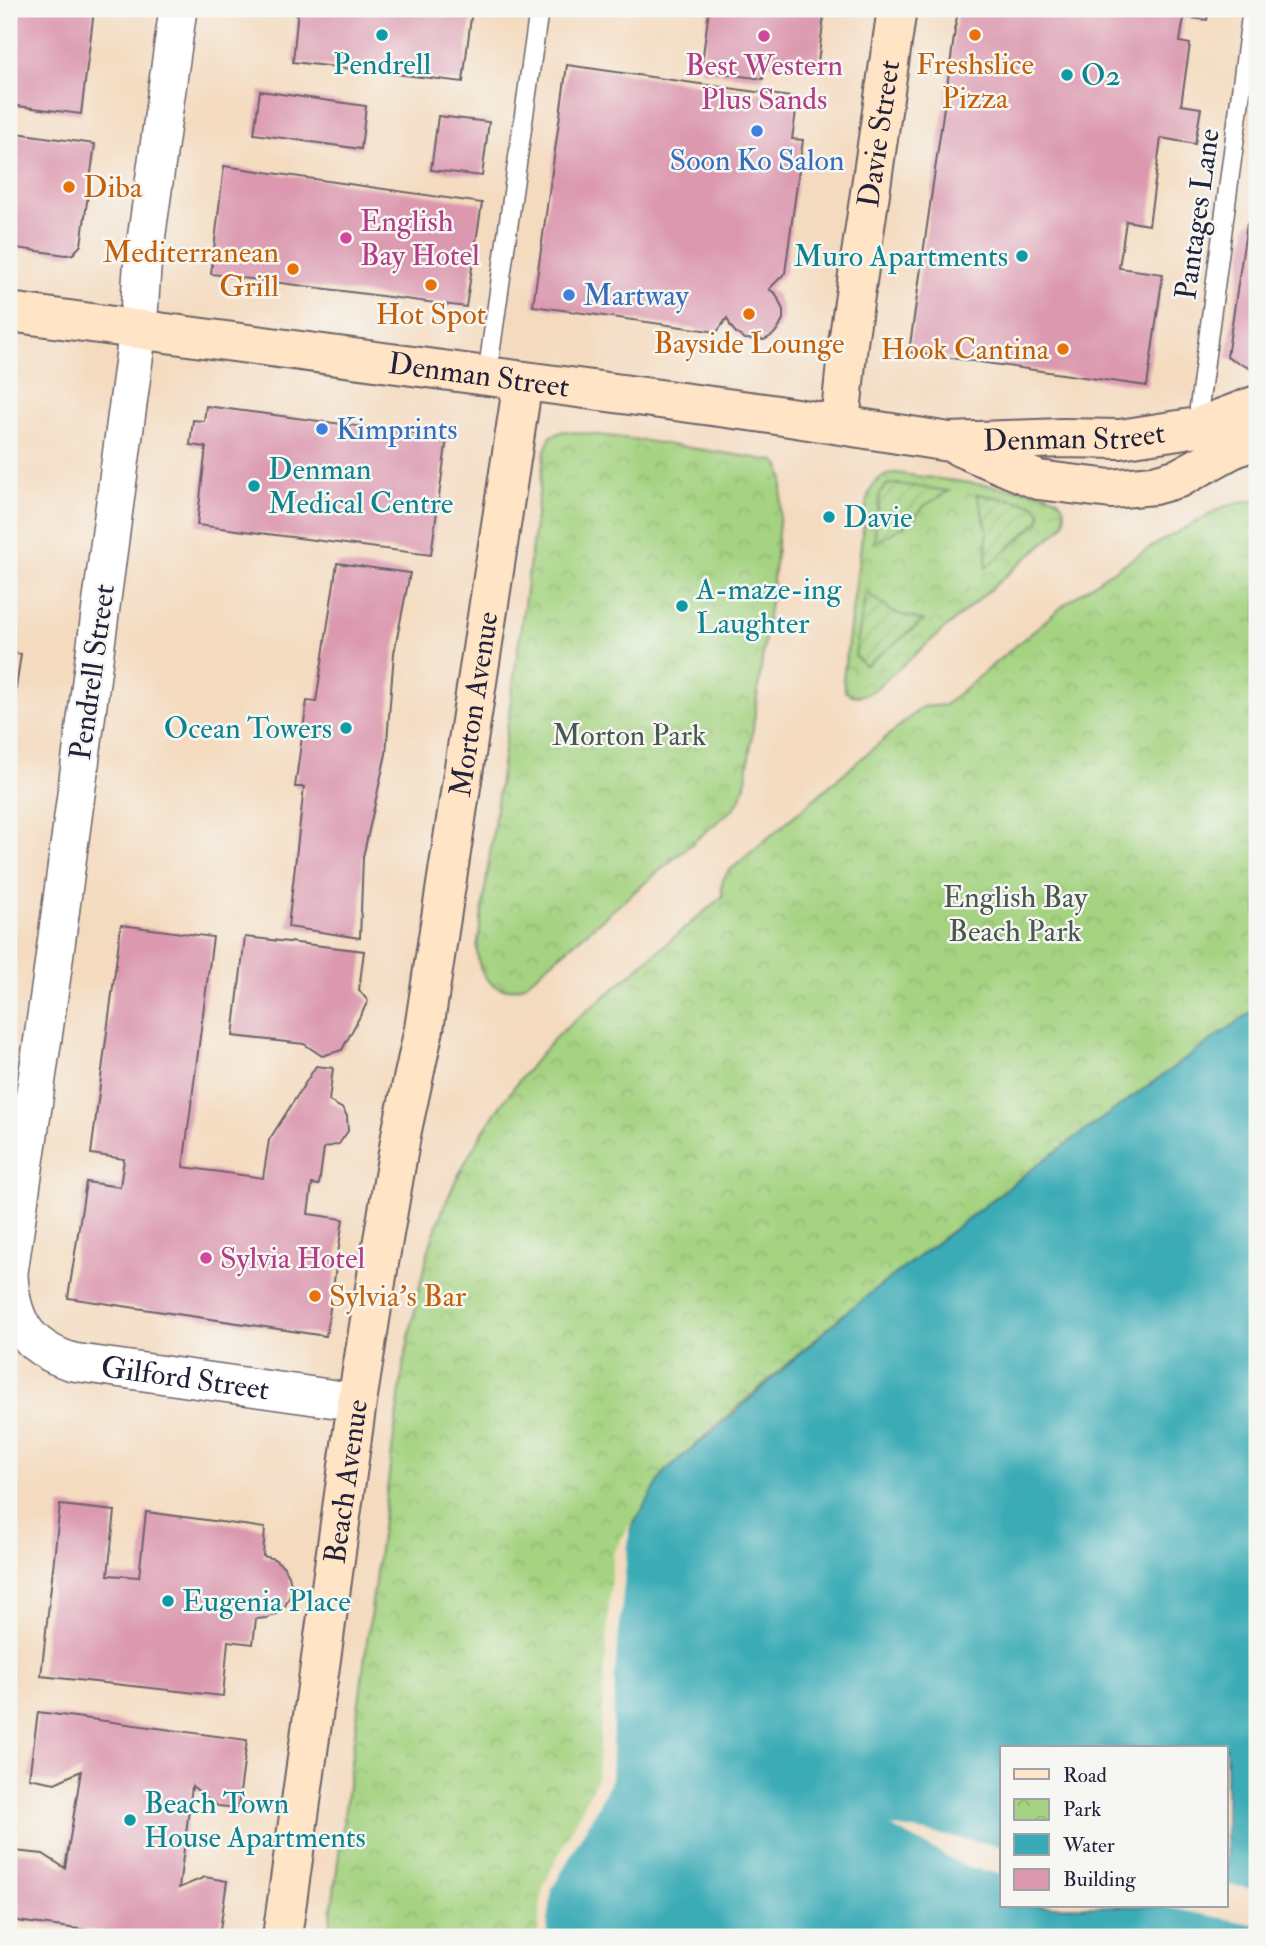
<svg xmlns="http://www.w3.org/2000/svg" width="1266" height="1946" viewBox="0 0 1266 1946" font-family="'IM FELL Double Pica',serif">
  <style>
    .park { fill: url(#park-crowns); stroke: #647a5e; stroke-width: 2 }
    .garden { fill: url(#garden-furrows); stroke: #647a5e; stroke-width: 2 }
    .water { fill: #3aabb6; stroke: #2e6678; stroke-width: 2; fill-rule: evenodd }
    .pier { fill: #f4dbc0 }
    .building { fill: #db98af }
    .lines { fill: none; stroke-linecap: round; stroke-linejoin: round }
    .lane-casing { stroke: #6c636a; stroke-width: 21 }
    .street-casing { stroke: #6c636a; stroke-width: 40 }
    .secondary-casing { stroke: #6c636a; stroke-width: 42 }
    .lane { stroke: #fff; stroke-width: 18 }
    .street { stroke: #fff; stroke-width: 37 }
    .secondary { stroke: #ffe4c6; stroke-width: 38 }
    .culture-dot { fill: #0f9aa8; stroke: #f6f6f2; stroke-width: 2.5 }
    .food-dot { fill: #e8710a; stroke: #f6f6f2; stroke-width: 2.5 }
    .hotel-dot { fill: #d1479c; stroke: #f6f6f2; stroke-width: 2.5 }
    .shop-dot { fill: #3f7fe0; stroke: #f6f6f2; stroke-width: 2.5 }
    .labels { text-anchor: middle; stroke-width: 5; stroke-linejoin: round; paint-order: stroke }
    .culture-label { font-size: 30px; fill: #0d838f; stroke: #f6f6f2; text-anchor: start }
    .food-label { font-size: 30px; fill: #c56008; stroke: #f6f6f2 }
    .hotel-label { font-size: 30px; fill: #b23c85; stroke: #f6f6f2; text-anchor: start }
    .street-label { font-size: 30px; fill: #22223b; stroke: #f6f6f2 }
    .shop-label { font-size: 30px; fill: #366cbe; stroke: #f6f6f2; text-anchor: start }
    .park-label { font-size: 30px; fill: #495750; stroke: #f6f6f2 }
  </style>
  <defs>
    <pattern id="park-crowns" width="20" height="18" patternUnits="userSpaceOnUse" patternTransform="scale(1.75)"><rect width="20" height="18" fill="#a5d381"/><path d="M2 6a3 3 0 1 1 6 0M12 15a3 3 0 1 1 6 0" fill="none" stroke="#8eb570"/></pattern>
    <pattern id="garden-furrows" width="10" height="10" patternUnits="userSpaceOnUse" patternTransform="scale(1.75)"><rect width="10" height="10" fill="#a5d381"/><path d="M-1 1l2-2M0 10L10 0M9 11l2-2" fill="none" stroke="#8eb570"/></pattern>
  </defs>
  <rect width="100%" height="100%" fill="#f6f6f2"/>
  <filter id="ink" filterUnits="userSpaceOnUse"><feTurbulence type="fractalNoise" baseFrequency=".0143" numOctaves="2"/><feDisplacementMap in="SourceGraphic" scale="14" xChannelSelector="R" yChannelSelector="G"/><feConvolveMatrix kernelMatrix="1 2 1 2 8 2 1 2 1" color-interpolation-filters="sRGB"/></filter>
  <filter id="wash" filterUnits="userSpaceOnUse"><feTurbulence type="fractalNoise" baseFrequency=".00686" numOctaves="4" result="noise"/><feDisplacementMap in="SourceGraphic" scale="28" xChannelSelector="R" yChannelSelector="G"/><feGaussianBlur stdDeviation="1.57" result="paint"/><feColorMatrix in="noise" values="0 0 0 0 0 0 0 0 0 0 0 0 0 0 0 0 0 1.4 0 .05"/><feComposite in="paint" operator="in"/></filter>
  <g filter="url(#wash)">
    <rect width="100%" height="100%" fill="#f4dbc0"/>
    <g class="park">
      <path d="M564,431l75,9 136,21 5,5 3,12 -7,78 -30,224 -5,18 -6,9 -212,179c-29,11 -45,-10 -46,-37l68,-499 6,-14z"/>
      <path d="M895,473l150,20c4,2 8,3 11,5 10,6 12,23 4,31l-186,161c-10,6 -20,9 -29,1l-2,-12 24,-179c4,-16 12,-25 28,-27z"/>
      <path d="M1257,499v509l-213,152 -199,153 -180,158 -64,308 -61,158h-212l75,-569c8,-40 15,-80 26,-119 23,-78 70,-149 124,-209 17,-17 38,-32 57,-48 37,-32 75,-64 113,-96 -3,-10 -1,-16 5,-24l194,-165 23,-2 119,-100 39,-28 58,-36 62,-34z"/>
    </g>
    <g class="garden">
      <path d="M896,484l53,7 -25,15 -13,16 -37,21 6,-50 7,-8z"/>
      <path d="M977,494l57,10 6,7v10l-54,47 1,-39z"/>
      <path d="M866,592l26,20 32,9 -59,45 -10,-10z"/>
    </g>
    <path class="water" d="M1257,1008v929h-717l6,-49 55,-109 15,-225 49,-83 63,-52 117,-106 199,-153zM1002,1748h224v158h-224z"/>
    <g class="pier">
      <path d="M630,1524l-15,147 -4,108 -10,22 -49,88 -6,48h-9l6,-50 54,-109 16,-224z"/>
      <path d="M890,1826l112,20v28l-35,-7z"/>
      <path d="M1226,1885l31,4v36l-96,-19h65z"/>
    </g>
    <g id="blocks">
      <g class="building">
        <path d="M9,9h70l15,2 -13,103 -72,-9z"/>
        <path d="M298,9h174l-9,73 -170,-20z"/>
        <path d="M709,9h116l-8,61 -52,-6 -2,15 -62,-8z"/>
        <path d="M958,9l29,2v-2h222l-2,11 -23,-3 -4,25 10,2 -9,61 20,3 -6,36 -34,-6 -12,87 -23,-4 -7,47 44,6 -16,112 -238,-34z"/>
        <path d="M567,65l231,33 -6,41 11,1 -18,133 -16,16 7,5 7,16v9l-4,9 -6,7 -9,5 -19,-1 -8,-5 -6,-7 -4,-9 -10,14 -184,-26z"/>
        <path d="M260,91l106,15 -5,43 -107,-15z"/>
        <path d="M438,116l51,6 -7,54 -51,-6z"/>
        <path d="M9,132l86,12 -14,101 -8,9 -7,1 -57,-8z"/>
        <path d="M224,166l258,37 -16,104 -255,-33z"/>
        <path d="M1257,218v149l-4,3 -26,-13 20,-133z"/>
        <path d="M206,406l241,32 -16,117 -234,-30 9,-78 -16,-2 3,-25 11,1z"/>
        <path d="M337,563l73,10 -16,80 -8,101 -23,103 -3,81 -72,-11 16,-140h-9l12,-86 9,1z"/>
        <path d="M9,653l12,1 -11,76h-1z"/>
        <path d="M121,925l92,12 -30,230 80,11 6,-38 47,-74 17,2 -4,33 14,8 4,7 1,15 -9,13 -15,4 -5,37 -7,-1 -4,30 35,5 -17,117 -258,-38 18,-116 34,5 4,-28 -33,-5z"/>
        <path d="M245,937l119,14 -5,39 9,11 -26,49 -20,6 -18,-12 -71,-8z"/>
        <path d="M60,1505l55,6 -7,64 31,2 7,-65 119,16 -2,28 11,3 9,7 6,9 2,10 -1,11 -5,10 -8,8 -10,4 -11,1 -3,25 -25,-3 -5,55 -182,-20z"/>
        <path d="M38,1712l209,28 -9,68 -20,-2 -26,-20 -13,102 26,-11 22,4 -8,56h-78l-132,-17v-21l6,-48 28,3 22,14 16,-97 -26,12 -26,-5z"/>
      </g>
    </g>
  </g>
  <g filter="url(#ink)">
    <use href="#blocks" fill-opacity="0" stroke="#6c636a" stroke-width="2"/>
    <g class="lines">
      <g class="lane-casing">
        <g id="lane">
          <path d="M487,376l52,-367"/>
          <path d="M1198,427l1,-20 53,-398"/>
        </g>
      </g>
      <g class="street-casing">
        <g id="street">
          <path id="s1" d="M178,9l-36,260 -4,60 -87,653 -42,290c1,47 17,76 64,90l284,40"/>
        </g>
      </g>
      <g class="secondary-casing">
        <g id="secondary">
          <path id="s2" d="M9,312l755,101 185,29 114,-4 57,1 78,-12 59,-22"/>
          <path id="s3" d="M840,423l8,-80 49,-334"/>
          <path d="M960,447l78,33 73,9 43,-4 25,-7 51,-28 27,-11"/>
          <path id="s4" d="M282,1937l75,-535 22,-139 23,-133 22,-101 99,-648"/>
        </g>
      </g>
      <use href="#lane" class="lane"/>
      <use href="#street" class="street"/>
      <use href="#secondary" class="secondary"/>
    </g>
  </g>
  <g class="culture-dot">
    <circle cx="382" cy="35" r="7"/>
    <circle cx="1067" cy="75" r="7"/>
    <circle cx="1022" cy="256" r="7"/>
    <circle cx="254" cy="486" r="7"/>
    <circle cx="829" cy="517" r="7"/>
    <circle cx="682" cy="606" r="7"/>
    <circle cx="346" cy="728" r="7"/>
    <circle cx="168" cy="1601" r="7"/>
    <circle cx="130" cy="1820" r="7"/>
  </g>
  <g class="food-dot">
    <circle cx="975" cy="35" r="7"/>
    <circle cx="69" cy="187" r="7"/>
    <circle cx="293" cy="269" r="7"/>
    <circle cx="431" cy="285" r="7"/>
    <circle cx="749" cy="314" r="7"/>
    <circle cx="1063" cy="349" r="7"/>
    <circle cx="315" cy="1296" r="7"/>
  </g>
  <g class="hotel-dot">
    <circle cx="764" cy="36" r="7"/>
    <circle cx="346" cy="238" r="7"/>
    <circle cx="206" cy="1258" r="7"/>
  </g>
  <g class="shop-dot">
    <circle cx="757" cy="131" r="7"/>
    <circle cx="569" cy="295" r="7"/>
    <circle cx="322" cy="429" r="7"/>
  </g>
  <g class="labels">
    <g class="culture-label">
      <text x="382" y="74" text-anchor="middle">Pendrell</text>
      <text x="1081" y="85">O2</text>
      <text x="1008" y="266" text-anchor="end">Muro Apartments</text>
      <text x="268" y="479">Denman<tspan x="268" dy="34">Medical Centre</tspan></text>
      <text x="843" y="527">Davie</text>
      <text x="696" y="599">A-maze-ing<tspan x="696" dy="34">Laughter</tspan></text>
      <text x="332" y="738" text-anchor="end">Ocean Towers</text>
      <text x="182" y="1611">Eugenia Place</text>
      <text x="144" y="1813">Beach Town<tspan x="144" dy="34">House Apartments</tspan></text>
    </g>
    <g class="food-label">
      <text x="975" y="74">Freshslice<tspan x="975" dy="34">Pizza</tspan></text>
      <text x="83" y="197" text-anchor="start">Diba</text>
      <text x="279" y="262" text-anchor="end">Mediterranean<tspan x="279" dy="34">Grill</tspan></text>
      <text x="431" y="324">Hot Spot</text>
      <text x="749" y="353">Bayside Lounge</text>
      <text x="1049" y="359" text-anchor="end">Hook Cantina</text>
      <text x="329" y="1306" text-anchor="start">Sylvia's Bar</text>
    </g>
    <g class="hotel-label">
      <text x="764" y="75" text-anchor="middle">Best Western<tspan x="764" dy="34">Plus Sands</tspan></text>
      <text x="360" y="231">English<tspan x="360" dy="34">Bay Hotel</tspan></text>
      <text x="220" y="1268">Sylvia Hotel</text>
    </g>
    <g class="street-label">
      <text dy="10" stroke="none"><textPath href="#s3" startOffset="292">Davie Street</textPath></text>
      <text transform="translate(1197 214) rotate(-82)" y="10">Pantages Lane</text>
      <text dy="10" stroke="none"><textPath href="#s2" startOffset="474">Denman Street</textPath></text>
      <text dy="10" stroke="none"><textPath href="#s2" startOffset="1074">Denman Street</textPath></text>
      <text transform="translate(92 672) rotate(-82)" y="10">Pendrell Street</text>
      <text dy="10" stroke="none"><textPath href="#s4" startOffset="1248">Morton Avenue</textPath></text>
      <text dy="10" stroke="none"><textPath href="#s1" startOffset="1508">Gilford Street</textPath></text>
      <text dy="10" stroke="none"><textPath href="#s4" startOffset="460">Beach Avenue</textPath></text>
    </g>
    <g class="shop-label">
      <text x="757" y="170" text-anchor="middle">Soon Ko Salon</text>
      <text x="583" y="305">Martway</text>
      <text x="336" y="439">Kimprints</text>
    </g>
    <g class="park-label">
      <text x="629" y="745">Morton Park</text>
      <text x="1015" y="907">English Bay<tspan x="1015" dy="34">Beach Park</tspan></text>
    </g>
  </g>
  <rect width="1266" height="1946" fill="none" stroke="#f6f6f2" stroke-width="35"/>
  <rect x="1000" y="1746" width="228" height="161" fill="#f6f6f2" stroke="#a1a1a9" stroke-width="2"/>
  <rect x="1014" y="1769" width="35" height="10" fill="#ffe4c6" stroke="#a1a1a9" stroke-width="2"/>
  <text x="1063" y="1782" font-size="21" fill="#22223b">Road</text>
  <rect x="1014" y="1799" width="35" height="21" fill="url(#park-crowns)" stroke="#a1a1a9" stroke-width="2"/>
  <text x="1063" y="1816" font-size="21" fill="#22223b">Park</text>
  <rect x="1014" y="1834" width="35" height="21" fill="#3aabb6" stroke="#a1a1a9" stroke-width="2"/>
  <text x="1063" y="1852" font-size="21" fill="#22223b">Water</text>
  <rect x="1014" y="1869" width="35" height="21" fill="#db98af" stroke="#a1a1a9" stroke-width="2"/>
  <text x="1063" y="1886" font-size="21" fill="#22223b">Building</text>
</svg>
